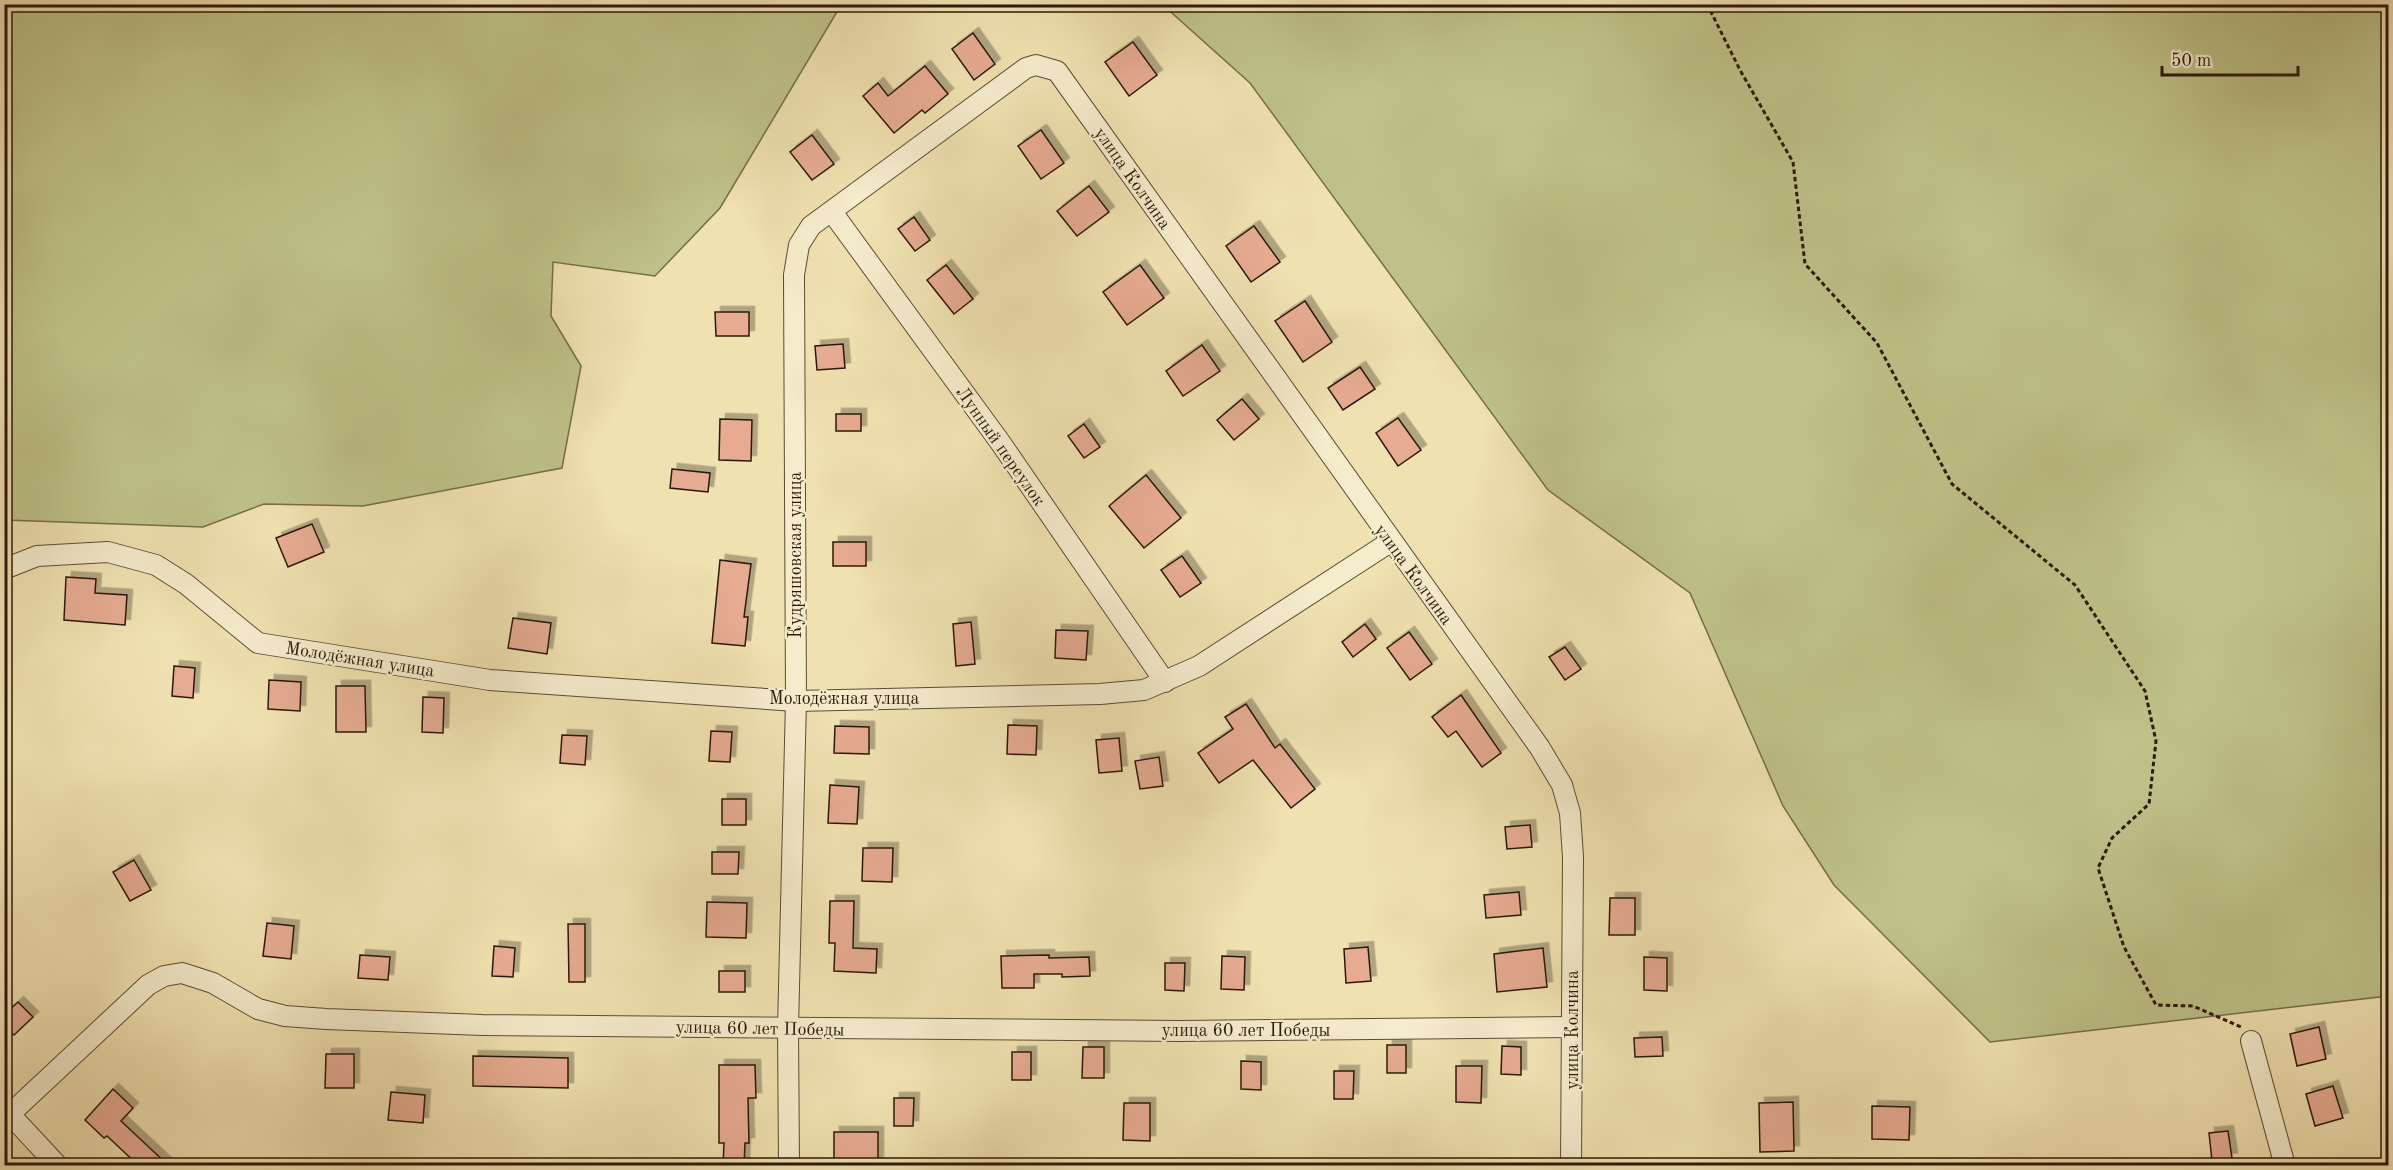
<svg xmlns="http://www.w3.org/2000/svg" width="2393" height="1170" viewBox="0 0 2393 1170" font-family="'Old Standard TT',serif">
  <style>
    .green { fill: #bec288; stroke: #756e48; stroke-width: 1.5 }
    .building { fill: #e6ab91; stroke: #2c1908; stroke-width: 1.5; filter: url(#shadow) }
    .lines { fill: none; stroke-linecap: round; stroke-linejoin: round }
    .minor-casing { stroke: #5d4b32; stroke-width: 22 }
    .path { stroke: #2c1908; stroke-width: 3; stroke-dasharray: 4.5 3; stroke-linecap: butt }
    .minor { stroke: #f5eccc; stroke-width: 20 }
    .labels { text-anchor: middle; stroke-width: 4.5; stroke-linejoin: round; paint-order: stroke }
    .street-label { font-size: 18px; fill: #2c1908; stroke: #f5eccc }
  </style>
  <defs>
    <filter id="shadow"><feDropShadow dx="5.5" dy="-5.5" stdDeviation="0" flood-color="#0004"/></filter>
  </defs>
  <rect width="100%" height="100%" fill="#f0e1b0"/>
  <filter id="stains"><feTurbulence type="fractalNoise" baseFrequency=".00333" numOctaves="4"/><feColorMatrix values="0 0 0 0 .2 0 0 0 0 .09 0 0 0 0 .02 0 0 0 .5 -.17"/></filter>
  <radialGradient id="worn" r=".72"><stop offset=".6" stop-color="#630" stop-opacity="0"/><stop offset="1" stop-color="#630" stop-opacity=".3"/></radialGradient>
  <g class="green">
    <path d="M5,4h836v1l-121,203 -65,68 -102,-14 -2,54 30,50 -19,102 -199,38 -99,-2 -61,23 -198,-7z"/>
    <path d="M1163,5h1225v991l-398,46 -156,-157 -51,-79 -93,-213 -142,-103 -298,-407z"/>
  </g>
  <g class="building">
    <path d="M973,33l22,31 -21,16 -22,-31z"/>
    <path d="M1133,42l24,33 -28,21 -24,-34z"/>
    <path d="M925,66l23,28 -23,19 -3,-3 -28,23 -31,-37 15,-13 10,13z"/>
    <path d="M1041,130l23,33 -23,16 -23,-33z"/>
    <path d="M812,135l22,29 -22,16 -22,-28z"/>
    <path d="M1089,186l20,26 -32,24 -20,-25z"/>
    <path d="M914,217l16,23 -15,11 -17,-22z"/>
    <path d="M1254,226l26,36 -29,20 -25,-36z"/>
    <path d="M946,265l27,34 -19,15 -27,-34z"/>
    <path d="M1140,265l24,33 -37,27 -24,-33z"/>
    <path d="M1305,301l27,41 -29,20 -28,-41z"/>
    <path d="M715,312h34v24h-33z"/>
    <path d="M843,344l2,24 -28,2 -2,-24z"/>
    <path d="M1202,345l18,26 -37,25 -17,-25z"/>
    <path d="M1360,367l15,22 -32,21 -15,-22z"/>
    <path d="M1242,399l17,20 -25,21 -17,-20z"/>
    <rect x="836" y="414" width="25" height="17"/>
    <path d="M1398,418l23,32 -23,16 -22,-33z"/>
    <path d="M720,419l32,1 -1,41 -32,-1z"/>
    <path d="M1084,424l16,23 -16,11 -16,-22z"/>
    <path d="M672,469l38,4 -2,19 -38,-4z"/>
    <path d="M1146,475l35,43 -37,30 -35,-42z"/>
    <path d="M312,524l12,28 -36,15 -12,-29z"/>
    <rect x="833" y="542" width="33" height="24"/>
    <path d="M1182,556l19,27 -21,14 -19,-27z"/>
    <path d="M720,560l31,4 -7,53h4l-3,29 -33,-3z"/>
    <path d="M66,577l30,2 -1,14 32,2 -2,30 -61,-5z"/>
    <path d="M513,618l38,5 -4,31 -39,-6z"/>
    <path d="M971,622l4,42 -19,2 -3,-42z"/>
    <path d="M1365,624l11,15 -23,18 -11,-15z"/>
    <path d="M1056,630l32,1 -2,29 -31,-2z"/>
    <path d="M1409,632l23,32 -22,16 -23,-32z"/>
    <path d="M1565,647l16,22 -16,11 -16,-23z"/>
    <path d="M174,666l21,2 -2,30 -21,-2z"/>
    <path d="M269,680l32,2 -1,29 -32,-2z"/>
    <path d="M336,686h29l1,46h-30z"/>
    <path d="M1461,695l40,58 -19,14 -26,-36 -8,6 -16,-20z"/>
    <path d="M423,697l21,1 -1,35 -21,-1z"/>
    <path d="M1246,704l29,44 5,-4 35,45 -24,19 -38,-48 -34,23 -21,-30 35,-24 -8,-12z"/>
    <path d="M1008,725l29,1 -1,29 -29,-1z"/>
    <path d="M835,726l34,1v27l-35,-1z"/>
    <path d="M711,731l21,1 -2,30 -21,-1z"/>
    <path d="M562,735l25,1 -2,29 -25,-2z"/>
    <path d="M1119,738l3,33 -23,2 -3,-33z"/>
    <path d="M1159,757l4,29 -23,3 -5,-28z"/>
    <path d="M830,785l29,2 -2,37 -29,-1z"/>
    <rect x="722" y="799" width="24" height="26"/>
    <path d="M1530,825l2,22 -25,2 -2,-22z"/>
    <path d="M863,848h30l-1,34 -30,-1z"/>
    <path d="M712,852h27l-1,22h-26z"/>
    <path d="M134,860l17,30 -21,11 -17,-29z"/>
    <path d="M1519,892l2,23 -35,3 -2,-23z"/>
    <path d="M1610,898h25v37h-26z"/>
    <path d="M830,901h24l-1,47 24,1 -1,24 -42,-2 1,-28h-6z"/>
    <path d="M707,902l40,1 -1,35 -40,-1z"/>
    <path d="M267,923l27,3 -3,33 -28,-3z"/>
    <path d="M568,924h17v58h-16z"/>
    <path d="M494,946l21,2 -2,29 -21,-1z"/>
    <path d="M1368,947l3,34 -25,2 -2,-34z"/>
    <path d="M1543,948l4,39 -50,5 -3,-38z"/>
    <path d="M360,955l30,2 -2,23 -30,-2z"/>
    <path d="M1049,955v3l40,-1 1,19 -28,1v-3h-28v14h-32l-1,-32z"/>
    <path d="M1222,956l23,1 -1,33 -23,-1z"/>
    <path d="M1644,957l23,1v33l-23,-1z"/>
    <path d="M1165,963h20l-1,28 -19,-1z"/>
    <rect x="719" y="971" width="26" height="21"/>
    <path d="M18,1002l15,15 -19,18 -10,-9v-11z"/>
    <path d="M2319,1027l7,32 -29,7 -7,-32z"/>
    <path d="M1662,1037l1,19 -28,1 -1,-19z"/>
    <rect x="1387" y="1045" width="19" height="28"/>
    <path d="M1502,1046l19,1v28l-20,-1z"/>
    <path d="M1083,1047h21v31h-22z"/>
    <rect x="1012" y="1052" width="19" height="28"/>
    <path d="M326,1054h28v34h-29z"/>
    <path d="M473,1056l95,2v30l-95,-2z"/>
    <path d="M1241,1061l20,1v28l-20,-1z"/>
    <path d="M719,1065h36l1,33h-8l1,45h-4l-1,23h-21l1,-23h-5z"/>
    <path d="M1456,1066h26l-1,37 -25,-1z"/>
    <path d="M1334,1071h20l-1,28h-19z"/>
    <path d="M2333,1086l10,32 -28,8 -9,-32z"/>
    <path d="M113,1089l20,19 -12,13 48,45h-30l-32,-30 -3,2 -19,-18z"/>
    <path d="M391,1092l34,3 -2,28 -35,-3z"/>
    <path d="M894,1098h20l-1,28h-19z"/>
    <path d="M1793,1102l1,49 -34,1 -1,-49z"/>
    <path d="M1124,1103h26v38l-27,-1z"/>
    <path d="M1872,1106l38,1 -1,33 -37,-1z"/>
    <path d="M2228,1131l4,27 -20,3 -3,-28z"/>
    <rect x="834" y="1132" width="44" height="34"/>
  </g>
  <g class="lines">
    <g class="minor-casing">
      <g id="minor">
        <path d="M832,212l168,230 165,240"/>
        <path d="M4,569l33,-13 71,-4 48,13 30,19 72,59 232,37 306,21 304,-7 44,-4 55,-24 191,-124"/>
        <path d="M2251,1041l34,125"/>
        <path d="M4,1108l54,58"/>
        <path d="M10,1114l138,-129 16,-9 18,-3 31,10 45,26 27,7 41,3 156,6 698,6 392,-4"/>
        <path d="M789,1166l-1,-138 8,-327 -2,-426 5,-30 12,-19 215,-158 10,-3 21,6 483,677 22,37 8,28 3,44 -2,309"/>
      </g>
    </g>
    <path class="path" d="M1707,4l33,66 53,92 12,102 72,79 75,141 123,101 70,106 11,50 -7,63 -37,34 -14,30 26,79 32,58 37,1 48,21"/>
    <use href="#minor" class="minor"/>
  </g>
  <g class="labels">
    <g class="street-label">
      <text transform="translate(1133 178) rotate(55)" y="6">улица Колчина</text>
      <text transform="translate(1001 446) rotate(55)" y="6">Лунный переулок</text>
      <text transform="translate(795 555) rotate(-90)" y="6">Кудряшовская улица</text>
      <text transform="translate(1414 574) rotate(54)" y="6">улица Колчина</text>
      <text transform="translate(360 659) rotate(9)" y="6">Молодёжная улица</text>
      <text x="844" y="704">Молодёжная улица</text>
      <text transform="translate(760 1028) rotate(1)" y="6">улица 60 лет Победы</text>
      <text x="1246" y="1036">улица 60 лет Победы</text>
      <text transform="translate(1572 1030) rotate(-90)" y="6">улица Колчина</text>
    </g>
  </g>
  <rect width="2393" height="1170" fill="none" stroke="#f0e1b0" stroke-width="24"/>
  <rect x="6" y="6" width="2381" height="1158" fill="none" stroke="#2c1908" stroke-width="3"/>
  <rect x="12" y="12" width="2369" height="1146" fill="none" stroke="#2c1908" stroke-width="1.5"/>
  <path d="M2162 66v9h136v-9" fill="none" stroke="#2c1908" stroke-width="3"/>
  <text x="2171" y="66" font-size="18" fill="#2c1908" stroke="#f5eccc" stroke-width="4.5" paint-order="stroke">50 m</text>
  <rect width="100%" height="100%" filter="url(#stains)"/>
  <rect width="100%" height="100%" fill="url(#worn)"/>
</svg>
